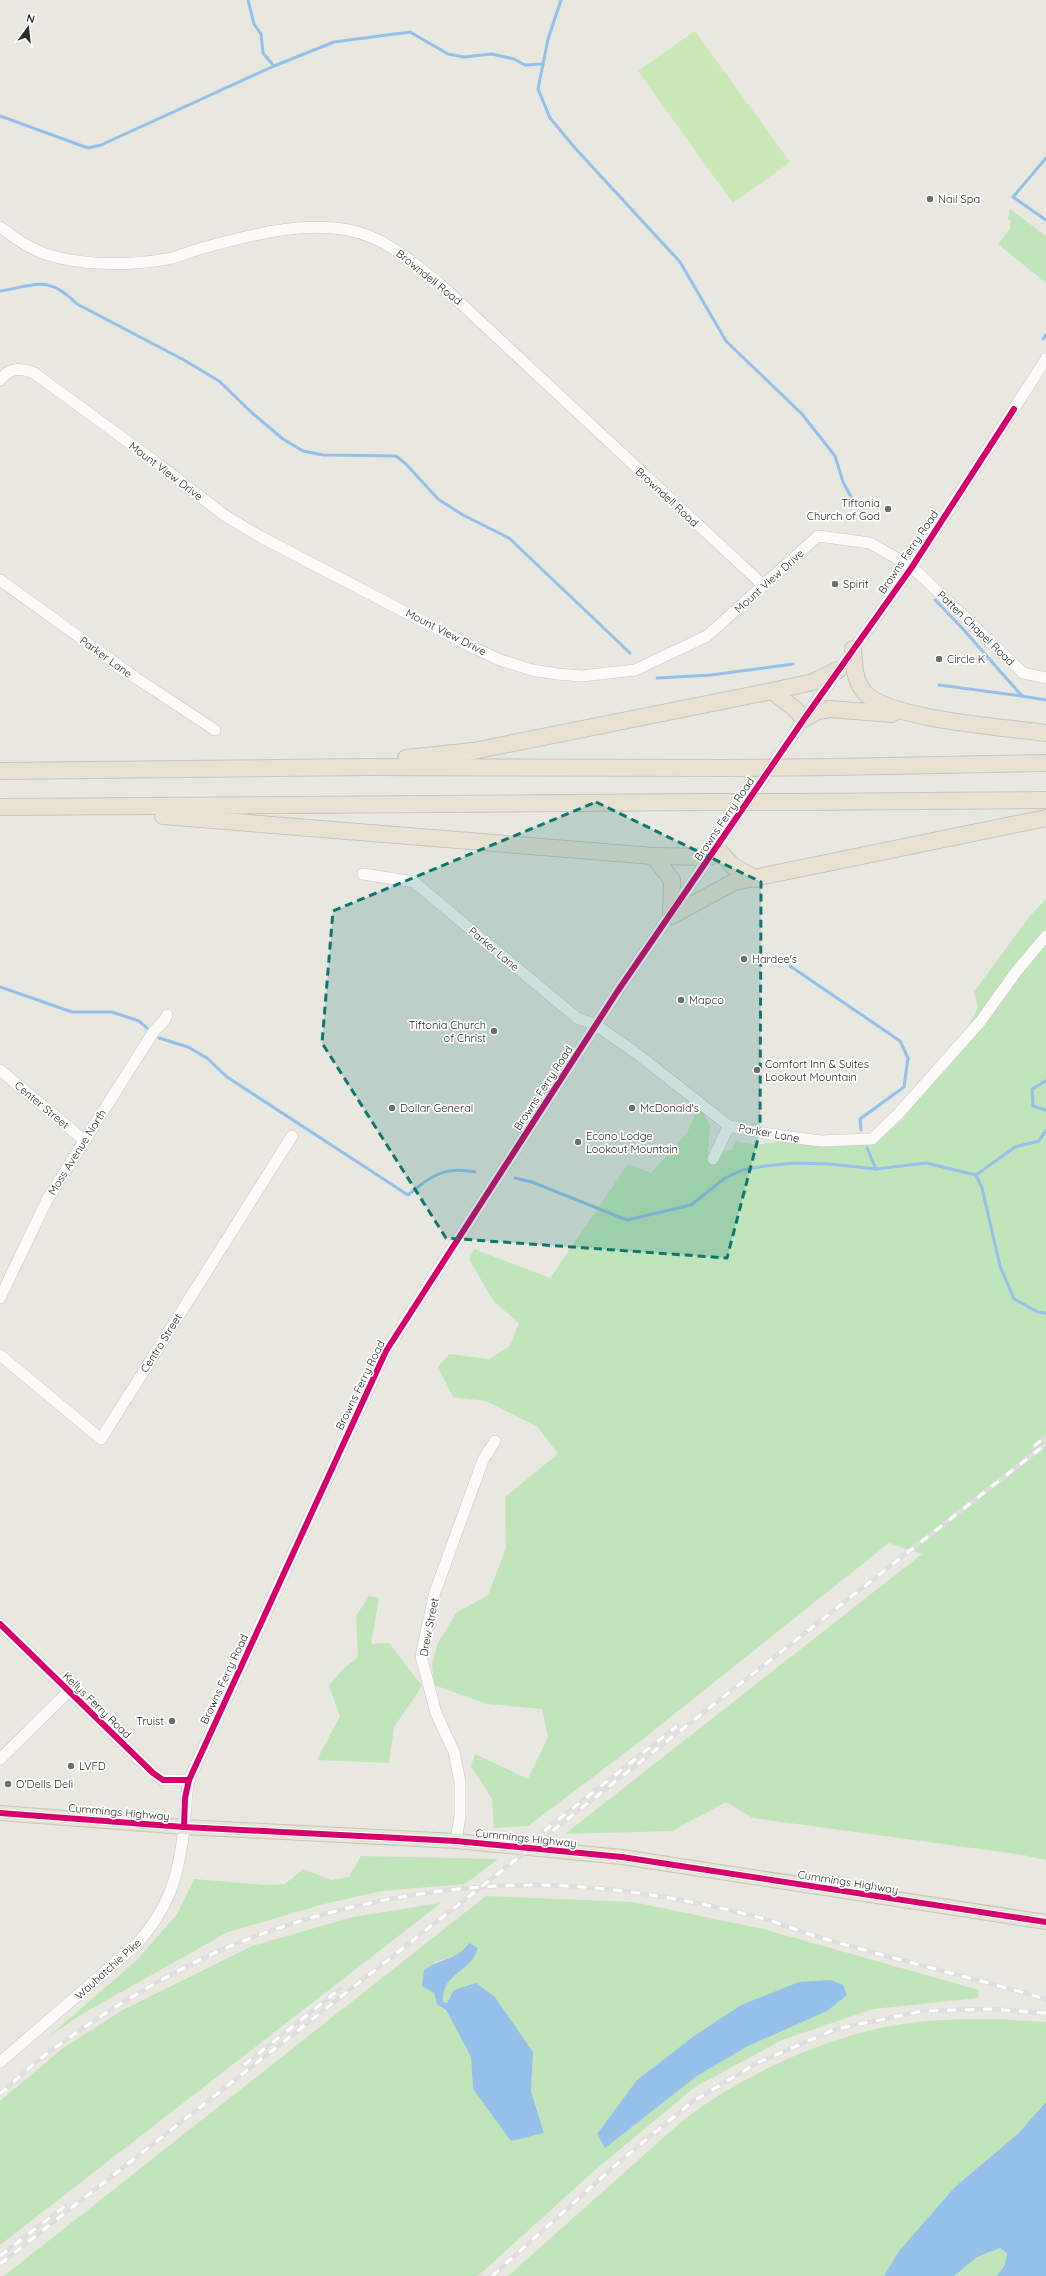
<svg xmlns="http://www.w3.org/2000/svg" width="1046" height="2276" viewBox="0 0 1046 2276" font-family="Quicksand,sans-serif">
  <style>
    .green { fill: #c1e5ba; fill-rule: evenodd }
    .pitch { fill: #cae9b7 }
    .water { fill: #94c0ea }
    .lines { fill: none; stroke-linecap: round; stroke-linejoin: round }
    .stream { stroke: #94c0ea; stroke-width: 3 }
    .minor-casing { stroke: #c6c6c5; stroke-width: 12 }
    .major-casing { stroke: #c5c4c1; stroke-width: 16 }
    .highway-casing { stroke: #c5c4c1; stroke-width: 18 }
    .minor { stroke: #fcfbfa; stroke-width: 11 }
    .major { stroke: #e6e6d4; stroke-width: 14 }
    .highway { stroke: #e9e2d3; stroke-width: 16 }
    .rail-casing { stroke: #dedede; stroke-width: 4.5 }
    .rail { stroke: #fff; stroke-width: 3; stroke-dasharray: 9; stroke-linecap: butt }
    .highway-bridge-casing { stroke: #c5c4c1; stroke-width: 18; stroke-linecap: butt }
    .highway-bridge { stroke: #e9e2d3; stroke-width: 16 }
    .cycleway-casing { stroke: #fff; stroke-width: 8 }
    .cycleway { stroke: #d6006c; stroke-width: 6 }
    .marked { fill: #0f766e; fill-opacity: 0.2; stroke: #0f766e; stroke-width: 3; stroke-dasharray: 8 5; stroke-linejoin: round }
    .poi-dot { fill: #6d6d6a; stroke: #fff; stroke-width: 1.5 }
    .labels { text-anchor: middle; stroke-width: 3.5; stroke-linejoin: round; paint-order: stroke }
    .poi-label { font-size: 11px; fill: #2b2b2b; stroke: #fff; text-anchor: start }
    .street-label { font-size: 11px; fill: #2b2b2b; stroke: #fff }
  </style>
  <rect width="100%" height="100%" fill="#e8e7e0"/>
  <g class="green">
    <path d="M1010,209l36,27v47l-48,-39 12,-15 1,-8 -3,-2z"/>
    <path d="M1046,899v961l-23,-5 -270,-37 -27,-16 -54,29 -107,3 357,-280 -33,-11 -255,203 -106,80 -34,2 -2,-29 -21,-33 4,-12 53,25 20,-42 -6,-28 -55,-5 -53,-19 -2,-22 6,-20 18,-30 32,-18 18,-47 -1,-51 53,-43 -20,-27 -52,-26 -33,-4 -15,-30 11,-13 40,5 21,-13 9,-23 -25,-21 -25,-43 5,-10 76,29 78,-114 23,9 36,-40 8,-19 8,-2 7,14 -2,27 23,-3 5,-9 21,4 27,-5 61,6 29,-3 27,-22 52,-64 25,-50 -4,-15 55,-75z"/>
    <path d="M369,1596l10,2 -8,46 18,-1 33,43 -28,41 -5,36 -72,-3 23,-44 -11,-30 13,-16 16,-13 -2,-41z"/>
    <path d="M361,1856l137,3 -33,25 -83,7 -58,13 -96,28 -146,82 -35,24 90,-78 40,-46 17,-35 71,6 20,-1 18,-15 28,11 18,-3z"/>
    <path d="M486,1896l147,6 130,27 216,61 -1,8 -105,11 -91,31 -87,47 -100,83 -117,106h-474zM469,1944c-4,9 -8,20 -14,29 -7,13 -13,11 -12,29l4,1 2,-5 46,-1 38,55 -2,39 13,42 -33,7 -38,-51 -2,-32 -25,-47 -9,-6 -3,-11 1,-31c15,-4 24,-6 34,-18zM741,2005l7,41 -51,30 -92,71 32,-67 57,-44z"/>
    <path d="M441,1903l-441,342v-144l63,-53 60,-38 129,-64 101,-29z"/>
    <path d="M998,2019l48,3v254h-538l173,-154c58,-46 149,-88 223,-98 31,-5 63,-5 94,-5z"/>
  </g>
  <path class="pitch" d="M695,31l95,131 -57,41 -95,-132z"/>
  <g class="water">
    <path d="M469,1943l9,5c-7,25 -37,25 -35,54l4,1 7,-13 22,-7 19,14 38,55 -2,39 13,42 -33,8 -38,-52 -2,-32 -25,-47 -9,-6 -3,-11 -12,-7 2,-16c18,-13 31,-8 45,-27z"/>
    <path d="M831,1980l12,5 4,10 -20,16 -79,35 -51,30 -92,72 -8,-14 40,-54 57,-44 47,-31 58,-23z"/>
    <path d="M1046,2102v174h-49l8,-11 2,-12 -7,-5 -23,9 -23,19h-70l15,-25 56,-64 64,-54z"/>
  </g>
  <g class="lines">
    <g class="stream">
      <path d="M248,0l6,24 7,10 2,19 11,13"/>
      <path d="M561,0l-13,39 -10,50 12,29 25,30 105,114 46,79 76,73 33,42 8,26 13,24"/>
      <path d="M0,116l88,32 13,-3 173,-79 60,-24 76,-10 38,22 16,3 28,-3 22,5 11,6 18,-1"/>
      <path d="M1046,158l-33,39 33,23"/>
      <path d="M0,291c37,-6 48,-16 77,13l107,56 35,21 32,31 32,27 20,12 20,4 73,1 10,8 32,35 25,16 46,23 121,115"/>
      <path d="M1043,339l3,-4"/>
      <path d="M935,600l28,29 59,67 24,4"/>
      <path d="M657,678l54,-3 82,-11"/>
      <path d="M939,685l83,11"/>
      <path d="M790,966l110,75 8,17 -4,29 -44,32 1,11"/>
      <path d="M0,987l72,25h40l27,9 8,7"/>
      <path d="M159,1038l29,9 19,11 20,19 181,118c22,-19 37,-29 67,-23"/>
      <path d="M1046,1081l-14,8 1,17 13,4"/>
      <path d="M867,1148l9,21"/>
      <path d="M976,1175l6,13 18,78 14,33 24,13 8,1"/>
      <path d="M515,1178l17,4 95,38 64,-15 34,-27 18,-8 22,-4 29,-3 36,1 46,5 50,-6 50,12 39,-28 24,-6 7,-11"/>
    </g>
    <g class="minor-casing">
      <g id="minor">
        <path d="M0,227c10,7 20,15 30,20 37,20 97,19 137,12 11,-2 22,-7 32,-10 47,-13 101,-28 149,-19 36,6 66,33 93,55l323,301"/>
        <path d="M0,380c10,-13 20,-12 34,-7l123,90 67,52 37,22 209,109 30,14 32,10 25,4 25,2 53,-6 72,-34 111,-100 52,7 42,24 111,106 23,5"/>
        <path d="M0,580l136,98 79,52"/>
        <path d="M363,874l51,8 163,136 19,7 40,28 93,73 45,9 47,6 51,-2 27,-26 81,-91 36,-50 30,-36"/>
        <path d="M0,1070l84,70"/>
        <path d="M713,1159l16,-33"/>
        <path d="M0,1298l47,-98 107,-169 10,-10 3,-6"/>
        <path d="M0,1355l101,84 191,-303"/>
        <path d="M0,1624l153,149 10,7h26"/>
        <path d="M0,1759l69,-68"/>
        <path d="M456,1841l4,-25v-34l-6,-30 -18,-39 -15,-57 14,-64 48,-132 12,-19"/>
        <path d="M0,2062l135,-116c34,-37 43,-68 49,-117 2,-17 1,-32 5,-49l197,-429 231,-359 187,-273 108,-152 134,-208"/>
      </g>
    </g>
    <g class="major-casing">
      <path id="major" d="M0,1813l184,14 272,14 166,16 424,65"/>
    </g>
    <g class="highway-casing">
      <g id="highway">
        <path d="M853,649c1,15 1,33 13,45 27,26 139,33 180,39"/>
        <path d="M772,691l23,18 9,10 14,-8 12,-2 62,5"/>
        <path d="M406,758l67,-7 299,-60 41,-9 25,-12"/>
        <path d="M832,767l214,-4"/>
        <path d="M0,771l367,-4 357,1"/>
        <path d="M800,802l246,-2"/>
        <path d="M0,807l705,-5"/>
        <path d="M163,816l490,40 19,24 -1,36"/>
        <path d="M716,848l17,18 23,13"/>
        <path d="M653,856l57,1"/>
        <path d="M671,916l63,-34 312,-64"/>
      </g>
    </g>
    <use href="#minor" class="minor"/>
    <use href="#major" class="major"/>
    <use href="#highway" class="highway"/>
    <g class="rail-casing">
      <g id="rail">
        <path d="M1034,1446l12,-9"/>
        <path d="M544,1831l133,-105"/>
        <path d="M244,2065l96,-76"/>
        <path d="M0,2094c18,-16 36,-33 56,-47 41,-30 87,-58 133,-82 118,-59 276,-90 407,-77 59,6 119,17 176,33 18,6 35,13 53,18 73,21 148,39 221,60"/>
        <path d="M0,2256l65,-50"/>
        <path d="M0,2264l1046,-820"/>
        <path d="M492,2276l127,-114 73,-60 65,-39 79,-34 87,-18 68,-2 55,4"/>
      </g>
    </g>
    <use href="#rail" class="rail"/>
    <g class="highway-bridge-casing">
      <g id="highway-bridge">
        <path d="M724,768l108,-1"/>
        <path d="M705,802h95"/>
      </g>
    </g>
    <use href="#highway-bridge" class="highway-bridge"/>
    <g class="cycleway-casing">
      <g id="cycleway">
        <path d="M0,1624l153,149 10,7h26"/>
        <path d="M0,1813l184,14 272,14 166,16 424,65"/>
        <path d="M184,1827l1,-29 4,-18 197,-429 231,-359 187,-273 108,-152 102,-158"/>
      </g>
    </g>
    <use href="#cycleway" class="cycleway"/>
  </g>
  <path class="marked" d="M596,802l165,80 -1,249 -33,127 -281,-20 -124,-195 11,-132z"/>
  <g class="poi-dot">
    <circle cx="930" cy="199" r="4"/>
    <circle cx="888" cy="509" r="4"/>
    <circle cx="835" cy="584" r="4"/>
    <circle cx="939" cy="659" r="4"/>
    <circle cx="744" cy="959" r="4"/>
    <circle cx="681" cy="1000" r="4"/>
    <circle cx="494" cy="1031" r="4"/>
    <circle cx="757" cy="1070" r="4"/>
    <circle cx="392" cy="1108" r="4"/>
    <circle cx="632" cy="1108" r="4"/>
    <circle cx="578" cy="1142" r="4"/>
    <circle cx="172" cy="1721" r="4"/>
    <circle cx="71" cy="1766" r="4"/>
    <circle cx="8" cy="1784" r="4"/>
  </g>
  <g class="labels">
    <g class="poi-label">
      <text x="938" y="203">Nail Spa</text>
      <text x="880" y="507" text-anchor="end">Tiftonia<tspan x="880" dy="13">Church of God</tspan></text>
      <text x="843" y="588">Spirit</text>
      <text x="947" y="663">Circle K</text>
      <text x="752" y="963">Hardee's</text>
      <text x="689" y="1004">Mapco</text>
      <text x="486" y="1029" text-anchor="end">Tiftonia Church<tspan x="486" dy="13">of Christ</tspan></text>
      <text x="765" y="1068">Comfort Inn &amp; Suites<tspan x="765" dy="13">Lookout Mountain</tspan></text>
      <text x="400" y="1112">Dollar General</text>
      <text x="640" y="1112">McDonald's</text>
      <text x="586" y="1140">Econo Lodge<tspan x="586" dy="13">Lookout Mountain</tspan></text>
      <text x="164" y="1725" text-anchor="end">Truist</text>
      <text x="79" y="1770">LVFD</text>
      <text x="16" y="1788">O'Dells Deli</text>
    </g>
    <g class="street-label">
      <text transform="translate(429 277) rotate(39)" y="4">Browndell Road</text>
      <text transform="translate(166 471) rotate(37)" y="4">Mount View Drive</text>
      <text transform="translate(667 497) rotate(43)" y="4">Browndell Road</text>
      <text transform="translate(908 552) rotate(-56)" y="4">Browns Ferry Road</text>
      <text transform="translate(769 581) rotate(-42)" y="4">Mount View Drive</text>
      <text transform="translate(976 628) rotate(44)" y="4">Patten Chapel Road</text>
      <text transform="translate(446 632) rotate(27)" y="4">Mount View Drive</text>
      <text transform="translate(106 657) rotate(36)" y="4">Parker Lane</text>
      <text transform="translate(724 819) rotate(-56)" y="4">Browns Ferry Road</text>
      <text transform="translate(494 949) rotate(40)" y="4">Parker Lane</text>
      <text transform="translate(543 1088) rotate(-57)" y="4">Browns Ferry Road</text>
      <text transform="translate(42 1105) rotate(40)" y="4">Center Street</text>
      <text transform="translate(769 1133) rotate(10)" y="4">Parker Lane</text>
      <text transform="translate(77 1152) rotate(-58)" y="4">Moss Avenue North</text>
      <text transform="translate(161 1343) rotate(-58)" y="4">Centro Street</text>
      <text transform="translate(360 1385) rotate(-64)" y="4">Browns Ferry Road</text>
      <text transform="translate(429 1627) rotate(-79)" y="4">Drew Street</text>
      <text transform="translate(224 1679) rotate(-65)" y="4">Browns Ferry Road</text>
      <text transform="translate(97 1705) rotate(44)" y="4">Kellys Ferry Road</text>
      <text transform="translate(119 1812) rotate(5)" y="4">Cummings Highway</text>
      <text transform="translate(526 1838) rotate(6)" y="4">Cummings Highway</text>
      <text transform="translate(848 1882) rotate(9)" y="4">Cummings Highway</text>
      <text transform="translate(108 1969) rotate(-42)" y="4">Wauhatchie Pike</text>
    </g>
  </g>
  <g transform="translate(28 28) rotate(15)" stroke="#ffffff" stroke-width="3" paint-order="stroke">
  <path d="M0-3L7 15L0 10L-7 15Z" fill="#2b2b2b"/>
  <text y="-6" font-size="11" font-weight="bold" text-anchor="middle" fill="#2b2b2b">N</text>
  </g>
</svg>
